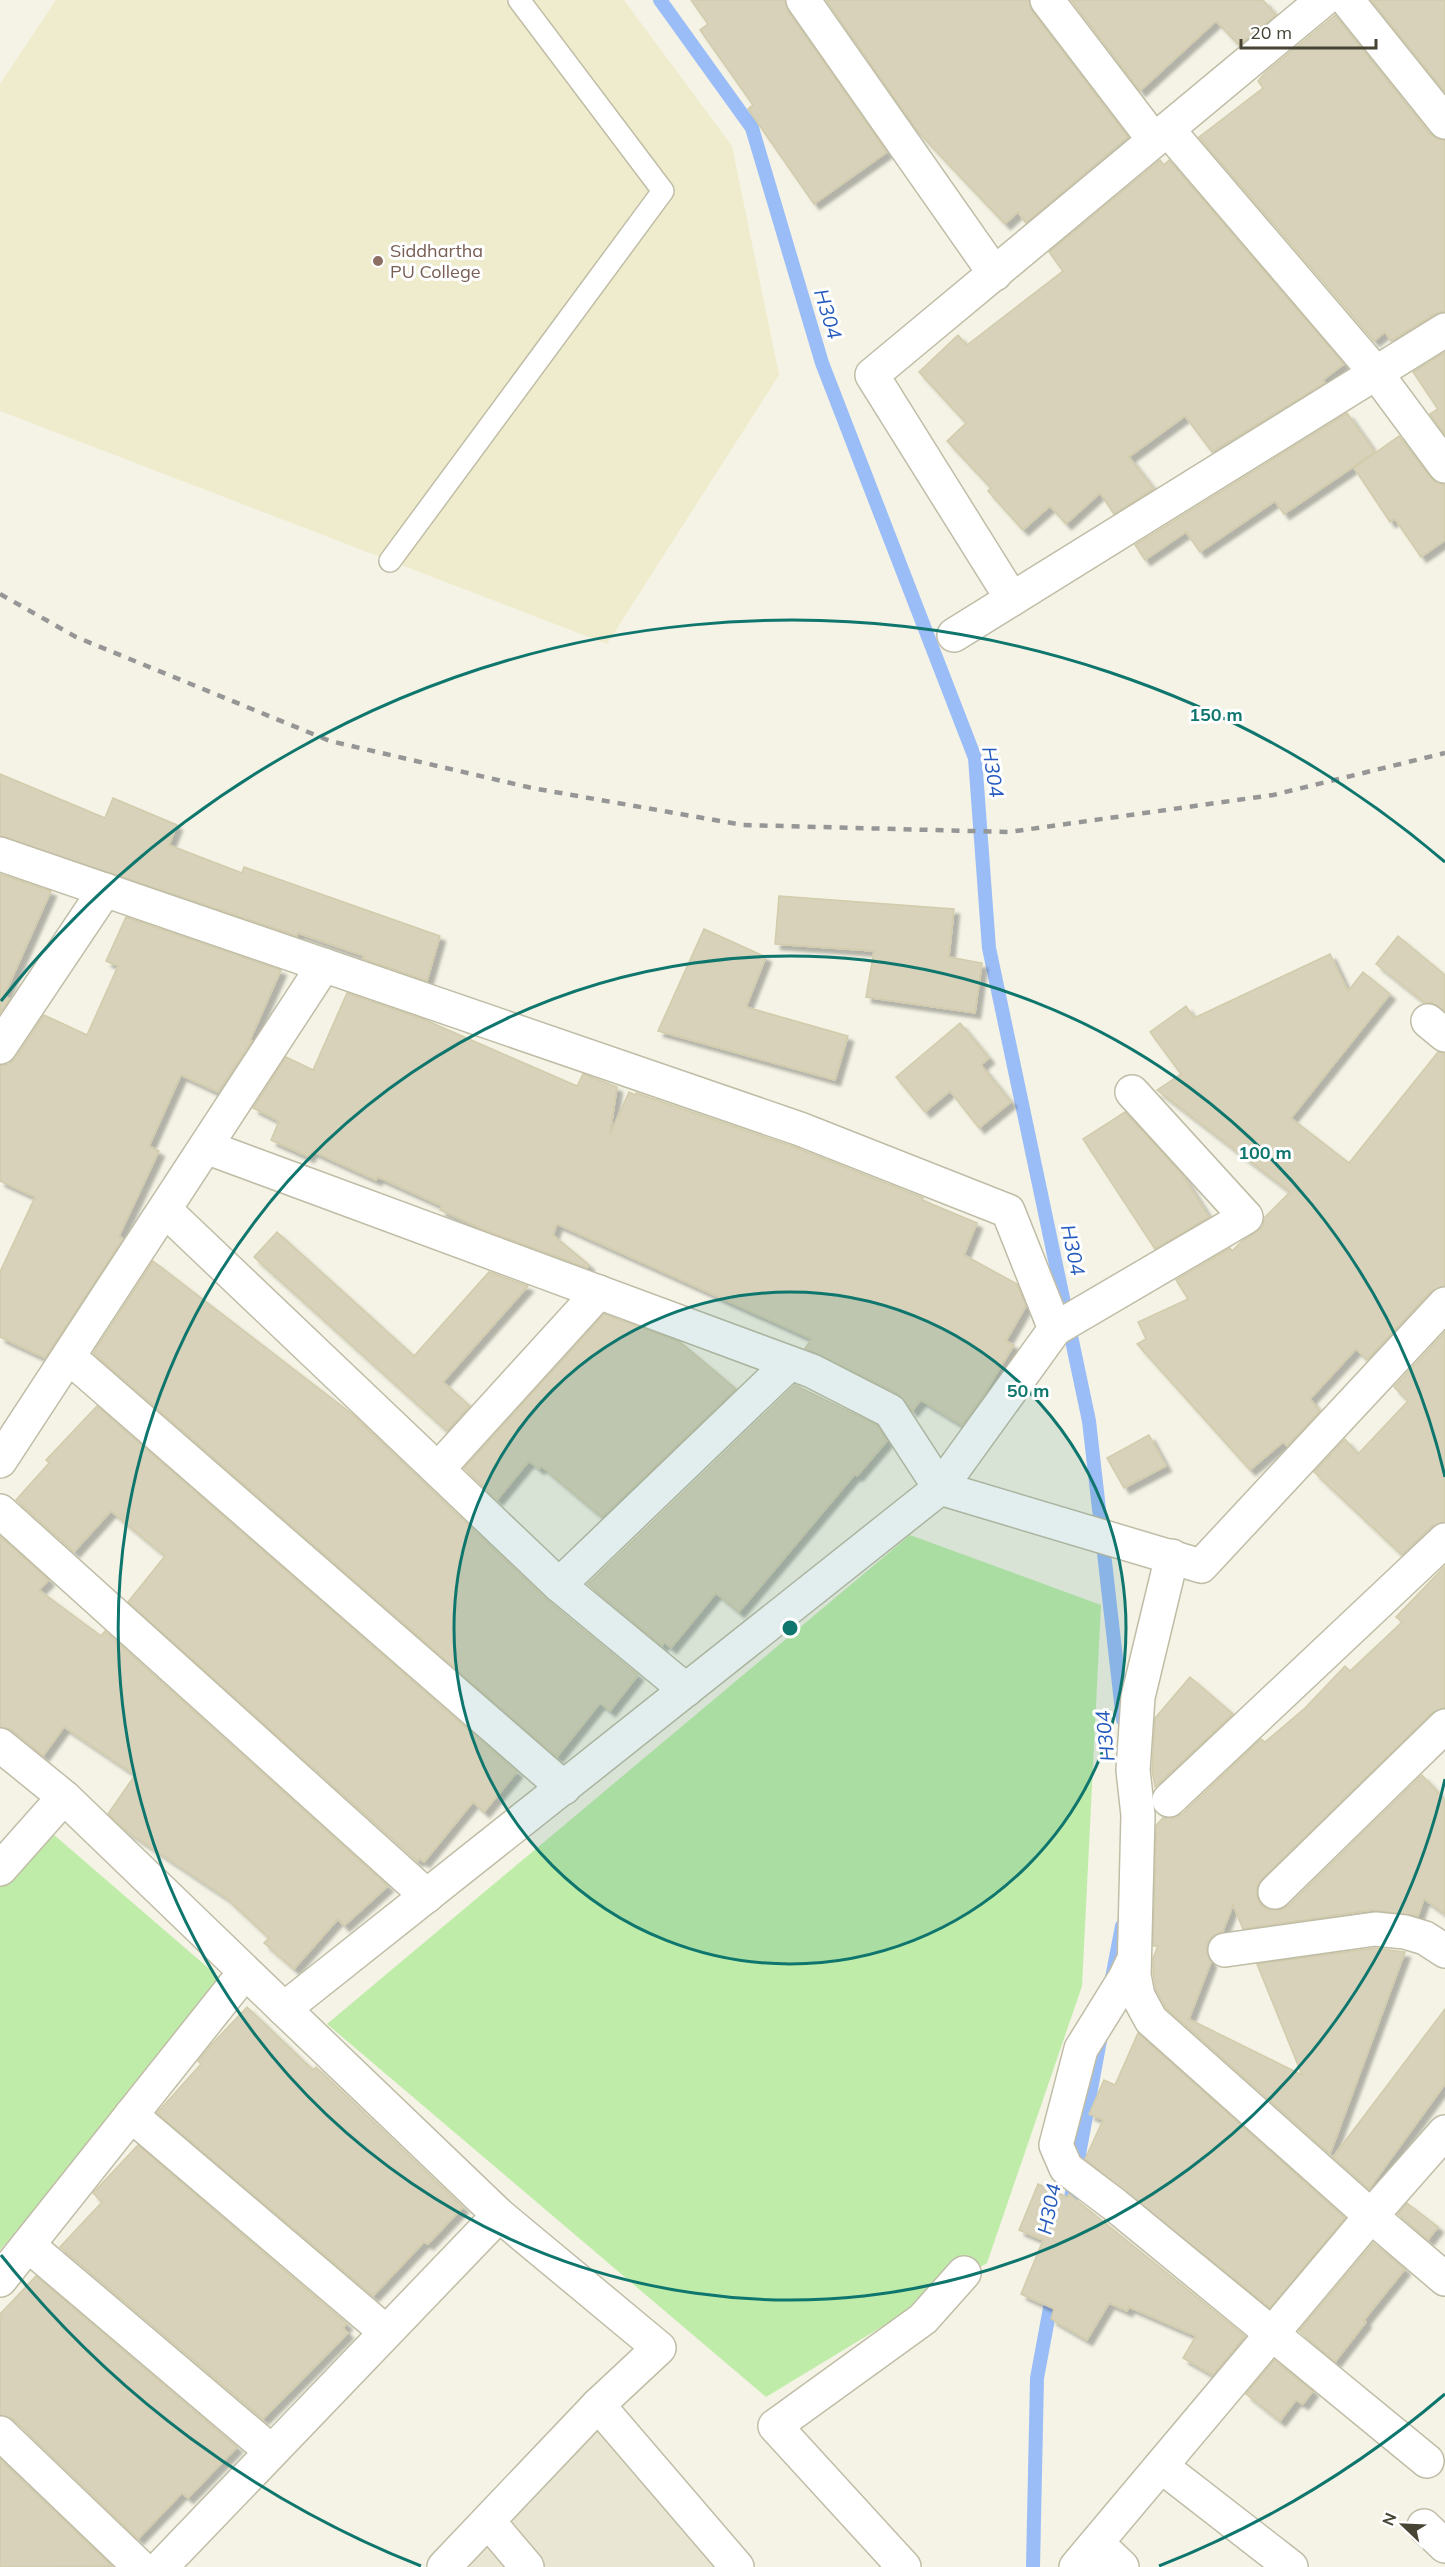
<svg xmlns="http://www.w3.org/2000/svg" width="1445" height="2567" viewBox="0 0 1445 2567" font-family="Mulish,sans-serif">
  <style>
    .residential { fill: #e9e6d3 }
    .education { fill: #efeccd }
    .green { fill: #c0ecaa }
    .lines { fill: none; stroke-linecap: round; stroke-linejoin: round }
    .stream { stroke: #9bbdf7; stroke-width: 14 }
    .building { fill: #d7d2b9; stroke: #d2ccac; stroke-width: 1.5; filter: url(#shadow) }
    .lane-casing { stroke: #c0bda7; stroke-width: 24 }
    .street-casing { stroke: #c0bda7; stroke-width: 36 }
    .lane { stroke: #fff; stroke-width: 21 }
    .street { stroke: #fff; stroke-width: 33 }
    .rail { stroke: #969696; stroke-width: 4.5; stroke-dasharray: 8 8; stroke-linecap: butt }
    .ring { fill: none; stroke: #0f766e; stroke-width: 3 }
    .education-dot { fill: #8d6e63; stroke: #fff; stroke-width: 2 }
    .labels { text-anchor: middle; stroke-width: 6; stroke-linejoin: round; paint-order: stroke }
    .education-label { font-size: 18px; fill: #785e54; stroke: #fff; text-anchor: start }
    .water-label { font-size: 20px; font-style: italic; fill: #245abd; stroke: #fff }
    .centre { fill: #0f766e; stroke: #fff; stroke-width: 3 }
    .ring-label { font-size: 18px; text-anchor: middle; font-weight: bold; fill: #0f766e; stroke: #fff; stroke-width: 6; stroke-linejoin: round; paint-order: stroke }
  </style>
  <defs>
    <filter id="shadow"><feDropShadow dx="5.5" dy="5.5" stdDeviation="1.5" flood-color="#0004"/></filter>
  </defs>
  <rect width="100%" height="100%" fill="#f4f3e5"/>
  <path class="residential" d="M578,2408l141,159h-291z"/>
  <path class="education" d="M56,0h568l108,146 47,229 -172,269 -607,-233v-327z"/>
  <g class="green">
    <path d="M910,1535l191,70 -19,381 -95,277 -221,134 -439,-373z"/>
    <path d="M46,1828l182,157 -228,265v-368z"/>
  </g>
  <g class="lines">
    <g class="stream">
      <path d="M660,0l92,128 70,235 153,395 14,190 100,473 34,299"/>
      <path d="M1112,1978l10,-52"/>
      <path d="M1068,2214l33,-179"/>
      <path d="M1033,2567l4,-189 16,-86"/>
    </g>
  </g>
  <g class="building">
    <path d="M691,0h94l3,11 99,141 -73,52 -66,-95 5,-4 -53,-75 8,-6z"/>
    <path d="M826,0h203l3,11 96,126 -102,86 -8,-11 -13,12 -87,-92z"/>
    <path d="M1071,0h192l13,15 -37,30 -23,-24 -76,70z"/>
    <path d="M1371,0h74v92z"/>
    <path d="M1335,15l95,119 8,5 7,1v171l-10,3 -44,27 -6,-9 -11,9 -175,-204 64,-49 -5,-7 7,-8z"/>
    <path d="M1160,160l4,5 5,-5 175,204 -21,16 2,3 -113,69 -27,-36 -56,41 25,32 -40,25 -14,-21 -34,31 -16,-18 -27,24 -35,-39 3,-3 -44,-47 19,-18 -47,-51 39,-37 9,10 96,-74 -14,-19z"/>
    <path d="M1445,352v83l-15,-21 8,-5 -25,-37z"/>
    <path d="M1347,413l28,39 -91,62 -9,-13 -75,51 -14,-20 -41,28 -10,-15z"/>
    <path d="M1399,436l31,41 7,6 8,1v56l-24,17 -26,-38 -5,3 -36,-54z"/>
    <path d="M0,774l105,44 8,-20 64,27 -8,20 73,28 2,-6 196,69 -13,45 -64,-22 1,-3 -66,-23 -1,3 -297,-100z"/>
    <path d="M0,874l51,17 -47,105 6,3 -10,14z"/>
    <path d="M779,896l175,13 -5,48 33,6 -7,50 -109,-16 8,-46 -99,-7z"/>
    <path d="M126,917l155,53 -31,70 2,1 -34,51 -37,-17 -32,71 10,5 -40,85 4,3 -78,119 -45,-21v-65l35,-75 -35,-16v-115l9,-2 7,-7 28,-42 43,20 31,-69 -12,-5z"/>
    <path d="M704,929l62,28 -20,50 102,29 -13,44 -177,-49z"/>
    <path d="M1398,936l47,39v36l-13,-8h-7l-49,-39z"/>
    <path d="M1330,954l18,37 15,-19 27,22 -99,124 58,45 89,-111 7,1v233l-14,5 -64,69 -11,-11 -46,50 10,12 -33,35 -4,-4 -33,28 -113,-126 9,-5 -8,-17 50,-23 -12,-19 54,-32 2,3 10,-10 13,-8 8,-7 1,-8 26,-26 -133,-102 24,-16 -31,-42 36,-26 8,12z"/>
    <path d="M347,993l76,26 154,67 6,-12 34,13 -7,47 19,-42 6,3 1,-2 158,54 129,51 -1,2 55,23 -13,32 53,29 9,22 -20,35 8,4 -31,51 -21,29 -41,-25 -9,11 -13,-17 -94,-46 7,-9 -255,-115 -4,11 36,30 -2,3 -100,-37 -47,-21 2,-4 -64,-29 -2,3 -64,-29 -3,6 -38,-17 8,-19 -26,-13 33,-51 27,13z"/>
    <path d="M960,1023l29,35 -8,7 30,37 -32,26 -29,-37 -25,21 -29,-35z"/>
    <path d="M1125,1112l57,62 27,43 -54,32 -72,-110z"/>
    <path d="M277,1232l137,124 75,-84 39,14 -85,96 27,24 -23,25 -193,-174z"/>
    <path d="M153,1261l199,153 194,185 92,76 -28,36 -10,-8 -43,54 -464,-404z"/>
    <path d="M604,1314l76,28 56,47 -134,128 -61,-51 -2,3 -10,-8 -32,39 -33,-32z"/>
    <path d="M1445,1332v190l-13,4 -30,29 -88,-83 31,-33 13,15 50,-53 -14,-14z"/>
    <path d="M795,1385l82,40 10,16 -30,35 -2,-2 -116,138 -23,-19 -45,55 -7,-6 -2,4 -74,-62z"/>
    <path d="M97,1406l420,366 -33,40 -11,-10 -49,60 -4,-3 -3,2 -289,-259 37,-46 -54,-45 -37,41 -58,-52 33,-37 -3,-3z"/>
    <path d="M1149,1435l17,31 -42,22 -17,-30z"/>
    <path d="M0,1536l49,44 -10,10 62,46 4,-5 283,255 -44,40 -6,-7 -44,50 -30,-26 5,-5 -44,-41 -100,-67 -17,-16 27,-39 -71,-48 -21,29 -31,-26 -12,-3z"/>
    <path d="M1445,1566v142l-13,5 -170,166 -5,7v10l4,9 8,5h10l9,-4 134,-131 23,25v114l-21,-15 -6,17 -46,-6 -129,19 -10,-24 -10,26 -10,5 -6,8v9l4,9 -22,57 113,56 -45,-111 118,-16 30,4 -75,202 -164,-146 -10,-18 -3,-17v-15l5,-12h-5l3,-121 7,-7h10l9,-4 79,-75 4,3 40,-34 40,-42 5,5 52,-49 -6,-5z"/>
    <path d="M1190,1677l43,37 -78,73 -3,-17 3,-52z"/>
    <path d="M247,2007l66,63 3,-3 147,140 -35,37 -4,-2 -51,54 -216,-183 44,-49 -3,-3 14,-17z"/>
    <path d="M1445,2009v75l-76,105 -36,-32z"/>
    <path d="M1138,2033l207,185 -75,90 -185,-149 18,-39 -14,-6 15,-34 11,5z"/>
    <path d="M138,2145l209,179 -4,4 5,5 -85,86 -203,-172 42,-45 -9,-9z"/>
    <path d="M1038,2184l29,13 2,-3 176,142 -32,39 -30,-17 13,-22 -67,-29 -2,4 -18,-8 -22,37 -36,-21 3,-10 -33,-15 22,-54 -24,-10z"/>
    <path d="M1407,2203l31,24 -10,13 -30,-26z"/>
    <path d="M1373,2243l32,26 -41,51 2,2 -31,40 -36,-31z"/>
    <path d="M36,2276l201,171 -49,51 -6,-5 -44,46 -125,-120 -13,-4v-101z"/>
    <path d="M1274,2360l39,31 -10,13 -7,-4 -16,21 -34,-27z"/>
    <path d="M0,2459l112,107 -112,1z"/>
  </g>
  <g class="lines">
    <g class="lane-casing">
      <path id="lane" d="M390,561l273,-370 -144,-191"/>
    </g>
    <g class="street-casing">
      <g id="street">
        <path d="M803,0l192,274"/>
        <path d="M1047,0l107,140"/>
        <path d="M1347,0l98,122"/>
        <path d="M1168,130l208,243 69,93"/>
        <path d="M1012,599l-140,-224 451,-375"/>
        <path d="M954,635l491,-305"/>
        <path d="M0,854l800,275 208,82 47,118 -115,159 261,78 244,-262"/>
        <path d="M1428,1021l17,14"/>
        <path d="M0,1047l105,-157"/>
        <path d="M206,1147l606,224 78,40 50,77 -656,521 215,206 160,133 -61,57 -154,162"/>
        <path d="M165,1210l394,375 127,105"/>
        <path d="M1055,1329l191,-112 -114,-125"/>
        <path d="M69,1357l495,431"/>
        <path d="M0,1461l324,-496"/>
        <path d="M438,1469l161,-177"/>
        <path d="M0,1511l427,385"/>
        <path d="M1172,1556l-34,141 -5,73 5,45 -4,160 4,21 13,24 220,196 74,63"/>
        <path d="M559,1585l231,-222"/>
        <path d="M0,1745l64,52 220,212"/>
        <path d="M1169,1800l276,-260"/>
        <path d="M0,1869l64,-72"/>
        <path d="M1275,1892l170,-166"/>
        <path d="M1225,1950l150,-21 30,3 20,6 20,13"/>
        <path d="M1134,1959l-9,19 -44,71 -25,96 10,23 49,37 312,256"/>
        <path d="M131,2115l255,217"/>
        <path d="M28,2245l243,206"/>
        <path d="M0,2280l245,-308"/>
        <path d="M598,2405l139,162"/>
        <path d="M0,2433l140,134"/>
        <path d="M1161,2466l130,101"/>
        <path d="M488,2521l39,46"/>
        <path d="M1424,2526l21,20"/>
        <path d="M1097,2543l25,24"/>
        <path d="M161,2567l338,-352"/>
        <path d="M904,2567l-129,-141 148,-107 41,-46"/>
        <path d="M1076,2567l295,-351 74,-84"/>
      </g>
    </g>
    <use href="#lane" class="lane"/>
    <use href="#street" class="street"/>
    <path class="rail" d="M0,594l76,43 254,104 202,47 211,37 266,7 264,-37 172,-42"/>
  </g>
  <circle cx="790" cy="1628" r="336" fill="#0f766e" fill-opacity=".12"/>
  <g class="ring">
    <circle cx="790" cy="1628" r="336"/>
    <path d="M1445 1779A672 672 0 1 1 1445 1477"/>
    <path d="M1445 2394A1008 1008 0 0 1 1159 2566M421 2566A1008 1008 0 0 1 1 2255M1 1001A1008 1008 0 0 1 1445 862"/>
  </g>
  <circle class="education-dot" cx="378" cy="261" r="6"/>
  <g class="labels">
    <g class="education-label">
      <text x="390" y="257">Siddhartha<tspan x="390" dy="21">PU College</tspan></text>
    </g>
    <g class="water-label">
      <text transform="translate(828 314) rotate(73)" y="7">H304</text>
      <text transform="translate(993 772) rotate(81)" y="7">H304</text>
      <text transform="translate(1073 1250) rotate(78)" y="7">H304</text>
      <text transform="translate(1105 1736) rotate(-96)" y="7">H304</text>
      <text transform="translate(1049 2209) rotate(-79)" y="7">H304</text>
    </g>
  </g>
  <circle cx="790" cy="1628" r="9" class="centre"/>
  <g class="ring-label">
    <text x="1216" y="721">150 m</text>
    <text x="1265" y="1159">100 m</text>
    <text x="1028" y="1397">50 m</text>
  </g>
  <g transform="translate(1403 2525) rotate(293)" stroke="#ffffff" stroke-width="4.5" paint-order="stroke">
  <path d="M0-4.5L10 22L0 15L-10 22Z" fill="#474434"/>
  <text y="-9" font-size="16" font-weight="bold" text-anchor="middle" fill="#474434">N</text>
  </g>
  <path d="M1241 39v9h135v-9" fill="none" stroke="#474434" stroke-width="3"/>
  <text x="1250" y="39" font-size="18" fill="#474434" stroke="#ffffff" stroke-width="4.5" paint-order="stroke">20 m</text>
</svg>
